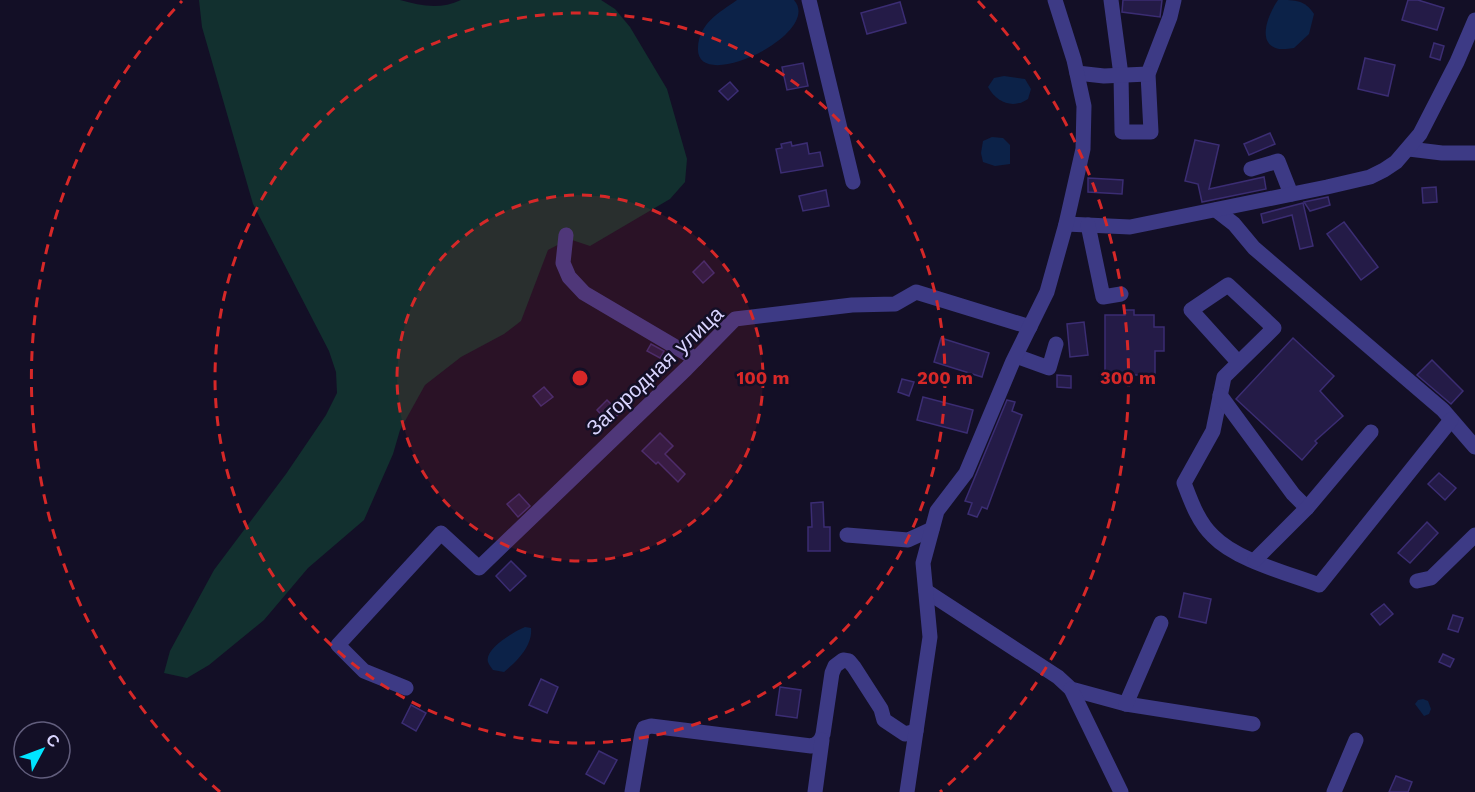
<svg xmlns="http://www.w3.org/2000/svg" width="1475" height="792" viewBox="0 0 1475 792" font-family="'Work Sans',sans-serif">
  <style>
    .green { fill: #12302f }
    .water { fill: #0c2248 }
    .building { fill: #241b47; stroke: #3b2d73; stroke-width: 1.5 }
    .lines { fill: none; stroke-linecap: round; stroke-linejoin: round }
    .minor { stroke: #3d3a85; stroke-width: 15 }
    .ring { fill: none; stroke: #d62828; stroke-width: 3; stroke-dasharray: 10 8 }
    .labels { text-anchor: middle; stroke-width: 5; stroke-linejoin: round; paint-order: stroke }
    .street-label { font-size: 21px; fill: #d9d4ff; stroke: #130f26 }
    .centre { fill: #d62828; stroke: #130f26; stroke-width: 3 }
    .ring-label { font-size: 18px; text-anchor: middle; font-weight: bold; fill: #d62828; stroke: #130f26; stroke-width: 5; stroke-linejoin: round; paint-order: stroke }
  </style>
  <rect width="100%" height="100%" fill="#130f26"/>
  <path class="green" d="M199,0h201c21,6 40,10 61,0h140l14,9 15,18 37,62 20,70 -2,23 -15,17 -80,47 -21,-7 -21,11 -27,71 -17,13 -43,23 -36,28 -25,45 -7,24 -29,66 -56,48 -44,52 -55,45 -22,13 -23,-5 6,-22 44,-81 72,-96 40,-59 11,-22 -1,-21 -7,-21 -76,-147 -51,-177z"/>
  <g class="water">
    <path d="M737,0h57c30,34 -99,95 -96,48 1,-25 21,-35 39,-48z"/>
    <path d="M1278,0c18,0 27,0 36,14l-5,20 -15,14c-5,1 -11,1 -15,1 -24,-5 -10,-36 -1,-49z"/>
    <path d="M1004,76l21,3 6,10 -3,10c-15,10 -31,4 -40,-12l6,-9z"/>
    <path d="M992,137l11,1 7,7v19l-15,2 -12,-4 -2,-9 2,-12z"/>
    <path d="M525,627l6,1c2,18 -15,34 -27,44l-11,-2c-2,-3 -4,-5 -5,-8 -4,-13 27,-31 37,-35z"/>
    <path d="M1423,699l5,2 3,8 -2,5 -5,2 -9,-12 3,-4z"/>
  </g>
  <g class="building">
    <path d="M1123,0h39l-2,17 -38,-5z"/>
    <path d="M1408,0h10l26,8 -7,22 -35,-10z"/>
    <path d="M900,2l6,21 -39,11 -6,-21z"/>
    <path d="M1434,43l10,3 -4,14 -10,-3z"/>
    <path d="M1365,58l30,7 -7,31 -30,-7z"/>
    <path d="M803,63l5,23 -21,4 -5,-23z"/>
    <path d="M730,82l8,9 -10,9 -9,-9z"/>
    <path d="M1270,133l5,11 -26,11 -5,-11z"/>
    <path d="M1195,140l24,5 -10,44 55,-12 2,12 -64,13 -4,-18 -13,-3z"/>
    <path d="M791,142l1,4 15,-3 2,11 11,-2 3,14 -42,7 -5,-24 6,-1 -1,-4z"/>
    <path d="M1088,178l35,2 -1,14 -34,-2z"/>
    <path d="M1436,187l1,15 -14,1 -1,-15z"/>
    <path d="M826,190l3,16 -26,5 -4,-15z"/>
    <path d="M1328,197l2,8 -20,6 -6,-9z"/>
    <path d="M1303,203l10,43 -13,3 -8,-34 -29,8 -2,-9z"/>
    <path d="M1344,222l34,45 -17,13 -34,-46z"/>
    <path d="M704,261l10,12 -11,10 -10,-11z"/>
    <path d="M1125,310h9v5h20v12h10v24h-9v24h-50v-60h20z"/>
    <path d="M1084,322l4,33 -18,2 -3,-33z"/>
    <path d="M941,338l48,15 -7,24 -48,-15z"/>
    <path d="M1293,338l41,38 -14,15 23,25 -28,25 2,2 -15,17 -66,-61z"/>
    <path d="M651,344l13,7 -4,7 -13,-7z"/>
    <path d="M1432,360l31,31 -12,13 -34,-29z"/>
    <path d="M1057,375l14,1v12l-14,-1z"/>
    <path d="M902,379l12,3 -5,14 -11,-4z"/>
    <path d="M544,387l9,10 -12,9 -8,-10z"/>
    <path d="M923,397l50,13 -6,23 -50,-13z"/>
    <path d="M607,400l13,13 -11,10 -12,-13z"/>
    <path d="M1007,400l8,2 -3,9 10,4 -35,94 -5,-2 -5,10 -9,-3 4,-11 -7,-2z"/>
    <path d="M660,433l13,13 -8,8 20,20 -7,8 -20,-20 -2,2 -14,-13z"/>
    <path d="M1439,473l17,15 -11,12 -17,-16z"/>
    <path d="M519,494l11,12 -12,11 -11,-13z"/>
    <path d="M823,502l1,25h6v24h-22v-24h4l-1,-24z"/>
    <path d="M1427,522l11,11 -28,30 -12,-10z"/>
    <path d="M511,561l15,15 -16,15 -14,-15z"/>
    <path d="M1184,593l27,6 -5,24 -27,-6z"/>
    <path d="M1384,604l9,10 -13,11 -9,-11z"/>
    <path d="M1453,615l10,3 -5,14 -10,-3z"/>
    <path d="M1443,654l11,5 -4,8 -11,-5z"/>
    <path d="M541,679l17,8 -11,26 -18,-8z"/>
    <path d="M780,687l21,3 -4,28 -21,-3z"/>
    <path d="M411,705l15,8 -10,18 -14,-8z"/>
    <path d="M599,751l18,9 -13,24 -18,-10z"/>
    <path d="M1396,776l16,6 -4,10h-19z"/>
  </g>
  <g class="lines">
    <g class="minor">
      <path d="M809,0l44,182"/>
      <path d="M1111,0l10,75 1,57h29l-3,-58 22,-57 4,-17"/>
      <path d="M1077,73l27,3 44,-2"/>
      <path d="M1409,149l33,4h33"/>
      <path d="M1251,169l27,-8 13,33"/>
      <path d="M1216,210l18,14 20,24 189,162 32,37"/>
      <path d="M1066,224l64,3 197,-40 43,-10 14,-7 12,-8 24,-28 37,-72 18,-42"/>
      <path d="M1088,225l15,72 18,-3"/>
      <path d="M566,235l-3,28 6,14 15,16 112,66"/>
      <path d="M1016,356l33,12 7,-24"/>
      <path d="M1238,362l-47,-52 37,-25 46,43 -50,49 -11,54 -29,52c7,18 14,39 29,53 23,24 74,37 106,49l132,-165"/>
      <path d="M1220,395l73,99 14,14"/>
      <path d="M847,535l61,5 24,-11"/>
      <path d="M1255,560l52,-52 64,-76"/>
      <path d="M1417,581l14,-3 44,-43"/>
      <path d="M926,591l132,86 13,12 55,15 127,20"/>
      <path d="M406,688l-42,-17 -26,-26 103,-112 38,35 207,-199 49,-50 117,-14 43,-1 21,-12 114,35"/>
      <path d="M1071,689l50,103"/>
      <path d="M1126,704l35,-81"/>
      <path d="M632,792l10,-59 2,-5 7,-2 160,20c7,-2 10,-5 12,-12l9,-61 3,-7 8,-6 6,1 5,6 27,42 3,11 21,14 11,-3"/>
      <path d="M815,792l7,-52"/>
      <path d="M907,792l23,-155 -7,-74 14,-52 29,-38 47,-112 34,-69 19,-68 17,-75 1,-43 -10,-46 -19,-60"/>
      <path d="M1334,792l22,-52"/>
    </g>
  </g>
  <circle cx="580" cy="378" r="183" fill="#d62828" fill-opacity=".12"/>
  <g class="ring">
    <circle cx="580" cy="378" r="183"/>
    <circle cx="580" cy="378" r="365"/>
    <path d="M220 792A548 548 0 0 1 182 1M978 1A548 548 0 0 1 940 792"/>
  </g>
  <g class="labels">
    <g class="street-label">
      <text transform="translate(655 371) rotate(-43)" y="7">Загородная улица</text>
    </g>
  </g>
  <circle cx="580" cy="378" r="9" class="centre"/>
  <g class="ring-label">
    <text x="763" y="384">100 m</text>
    <text x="945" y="384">200 m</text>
    <text x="1128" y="384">300 m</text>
  </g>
  <g transform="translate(42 750) rotate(49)"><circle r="28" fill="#130f26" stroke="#625e7d" stroke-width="1.5"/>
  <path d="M0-4.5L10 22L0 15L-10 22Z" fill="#00e5ff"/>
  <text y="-9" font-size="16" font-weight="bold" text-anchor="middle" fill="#d9d4ff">С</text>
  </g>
</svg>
